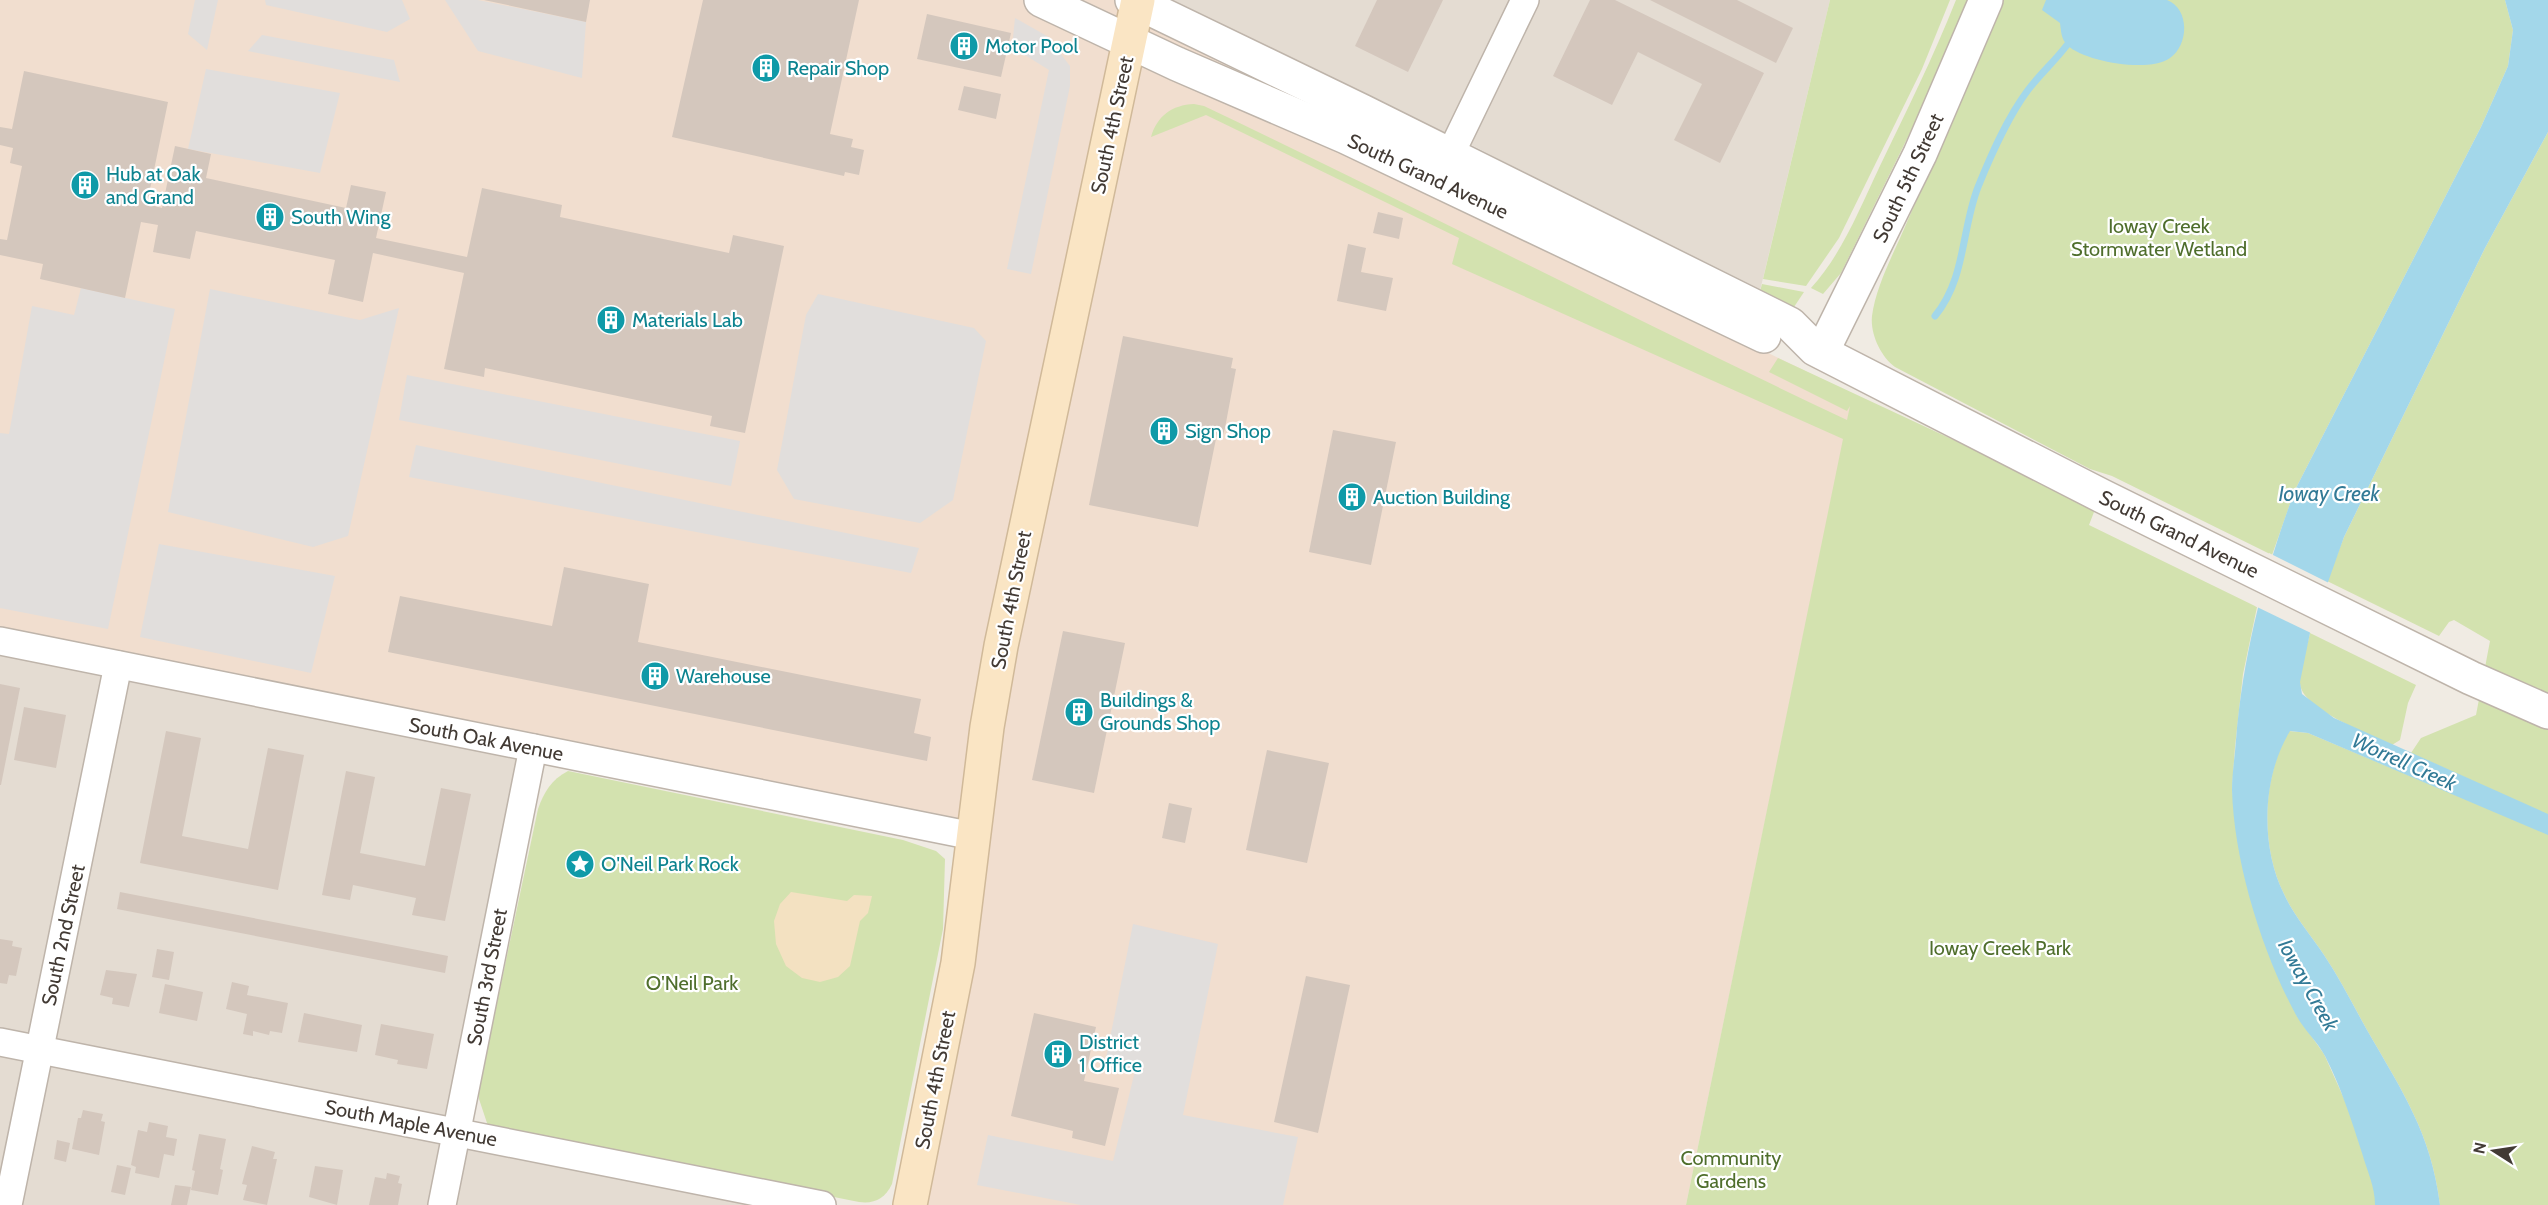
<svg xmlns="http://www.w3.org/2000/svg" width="2548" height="1205" viewBox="0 0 2548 1205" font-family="Cabin,sans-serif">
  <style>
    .residential { fill: #e4dcd2 }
    .commercial { fill: #f1decf }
    .green { fill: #d3e2af }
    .sand { fill: #f3e1c1 }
    .parking { fill: #e1dedc }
    .water { fill: #a3d7ea }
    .pier { fill: #f0ebe3 }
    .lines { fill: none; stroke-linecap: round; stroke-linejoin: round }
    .stream { stroke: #a3d7ea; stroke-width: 7 }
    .building { fill: #d4c7bd }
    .minor-casing { stroke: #beb4aa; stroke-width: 30 }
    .tertiary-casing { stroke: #beb4aa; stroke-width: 36 }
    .secondary-casing { stroke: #d0b999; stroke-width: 36 }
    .minor { stroke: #fff; stroke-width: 27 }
    .tertiary { stroke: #fff; stroke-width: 33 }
    .secondary { stroke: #fae5c4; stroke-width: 33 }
    .labels { text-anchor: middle; stroke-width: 4.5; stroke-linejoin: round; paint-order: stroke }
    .culture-label { font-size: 20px; fill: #0d838f; stroke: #fff; text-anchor: start }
    .street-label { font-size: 20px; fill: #423a34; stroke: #fff }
    .park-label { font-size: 20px; fill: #4f6e2c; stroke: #fff }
    .water-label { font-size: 21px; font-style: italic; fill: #327a96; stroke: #fff }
  </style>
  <rect width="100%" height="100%" fill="#f0ebe3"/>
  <g class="residential">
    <path d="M1138,0h692l-72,299 -95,-46 -99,-60 -100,-52 -22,28z"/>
    <path d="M0,641l533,107 -77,384 366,73h-822z"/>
  </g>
  <path class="commercial" d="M0,0h1129l497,284 227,110 -167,811h-776l62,-369 -972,-195z"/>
  <g class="green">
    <path d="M1830,0h120l-28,69 -83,169 -33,48 -43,-7z"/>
    <path d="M1956,0h13l-37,88 -91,185 -18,21 -12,-6c31,-34 48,-78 68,-120 27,-56 54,-110 77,-168z"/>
    <path d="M2001,0h504l8,30 -5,36 -27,61 -186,363 -23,65 -160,-79 -22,-7 -195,-102c-14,-10 -25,-33 -23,-51 4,-31 23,-65 35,-94 32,-74 66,-146 94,-222z"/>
    <path d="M1194,104l10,2c215,103 427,212 643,314l3,-14 -3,5 -78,-39 9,-14 287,134 29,20 -5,13 168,82 -14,67 -8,73 -3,42 7,54 23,92 35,81 27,38 26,58 25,76v17h-689l157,-766 -391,-175 7,-26 -253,-123 -55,22c6,-21 21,-32 43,-33z"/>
    <path d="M2548,132v1073h-108c-9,-72 -38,-114 -73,-175 -14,-25 -27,-51 -43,-75 -13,-20 -30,-39 -40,-61 -24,-48 -22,-117 5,-163l19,2 152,64 4,-20 -53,-24 10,-15 55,-23 14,-74 -36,-21 -5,2 -10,14 -112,-55 17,-44 141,-289z"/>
    <path d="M1762,284l42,8 -10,15 -17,1 -19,-9z"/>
    <path d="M2310,633l106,52 -8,18 -8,37 -8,5c-22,-11 -89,-35 -92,-61 -2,-15 7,-36 10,-51z"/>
    <path d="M568,771l335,69 33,11 9,8 -2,70 -51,255c-7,15 -18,20 -33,18l-359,-71 -12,-5 -9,-27v-11l59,-279c6,-17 13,-29 30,-38z"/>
  </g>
  <path class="sand" d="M791,892l56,9 7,-6 18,1 -4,17 -8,8 -10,45 -12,11 -18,5 -18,-4 -16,-12 -10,-22 -2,-23 6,-17z"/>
  <g class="parking">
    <path d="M195,0h23l-11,50 -19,-16z"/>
    <path d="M265,0h137l8,19 -23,13 -121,-27z"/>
    <path d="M445,0h33l108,22 -4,56 -104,-27z"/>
    <path d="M1015,18l32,18 23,30v20l-39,188 -24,-5 42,-199 -37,-23z"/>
    <path d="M262,35l132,25 6,22 -152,-31z"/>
    <path d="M206,69l134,24 -20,80 -132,-24z"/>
    <path d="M81,288l94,21 -67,320 -108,-21v-175l9,1 23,-128 42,9z"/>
    <path d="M210,289l150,31 39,-12 -51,228 -35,11 -145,-35z"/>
    <path d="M818,294l156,34 12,13 -33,159 -33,23 -126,-24 -17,-29 29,-155z"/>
    <path d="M407,375l333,66 -9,45 -332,-66z"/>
    <path d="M416,445l503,103 -8,25 -502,-96z"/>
    <path d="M159,544l176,32 -24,97 -171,-36z"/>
    <path d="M1133,924l85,20 -35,171 115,22 -15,68h-202l-104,-20 11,-50 125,26 22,-90 -30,-8z"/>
  </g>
  <g class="water">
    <path d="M2046,0h121c23,9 22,45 3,58 -21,15 -85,4 -103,-13 -6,-6 -6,-15 -7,-22l-18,-13z"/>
    <path d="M2505,0h43v132l-63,116 -141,289 -34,96 -10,49 2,12 32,24 214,96v21l-240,-102 -18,-2c-28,46 -30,115 -6,163 10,22 27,41 40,61 16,24 29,50 43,75 35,61 64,103 73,175h-65c0,-19 -8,-34 -13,-52 -11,-34 -21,-66 -37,-97 -8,-15 -21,-26 -29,-41 -34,-63 -62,-153 -64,-225 0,-17 3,-34 4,-50 7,-87 29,-169 59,-250l186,-363 27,-61 5,-36z"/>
  </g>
  <path class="pier" d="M2269,553l60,30 -16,51 -58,-28z"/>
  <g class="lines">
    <path class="stream" d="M1935,316c31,-38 26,-85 43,-129 13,-32 29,-69 50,-97 12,-16 27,-29 39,-45"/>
  </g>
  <g class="building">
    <path d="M484,0h106l-4,22z"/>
    <path d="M703,0h156l-29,134 23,5 -2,8 13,3 -5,25 -14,-3 -1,4 -172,-39z"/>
    <path d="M1377,0h66l-35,72 -53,-26z"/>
    <path d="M1590,0h25l149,73 -44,90 -46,-23 28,-56 -64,-32 -26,53 -59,-29z"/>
    <path d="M1650,0h87l56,28 -17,35z"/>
    <path d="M927,14l84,19 -10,44 -84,-18z"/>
    <path d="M24,71l144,31 -21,102 15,4 13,-62 36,8 -5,24 140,30 5,-23 35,7 -10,46 91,19 15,-69 80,17 -2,12 169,36 4,-18 51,11 -39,187 -35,-7 2,-10 -227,-48 -1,9 -40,-8 20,-96 -91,-20 -10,49 -35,-8 7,-34 -139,-29 -6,28 -37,-7 5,-27 -17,-3 -16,76 -85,-19 3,-15 -43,-9v-16l7,1 15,-74 -12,-3 3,-15 -13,-3v-18l12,2z"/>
    <path d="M964,86l37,8 -5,25 -38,-9z"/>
    <path d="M1378,212l25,6 -4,21 -26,-6z"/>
    <path d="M1348,244l18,4 -5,24 32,6 -7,33 -49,-10z"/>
    <path d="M1123,336l110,22 -2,10 5,1 -11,59 -2,7 -6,-1 -19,93 -109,-22z"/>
    <path d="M1333,430l63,12 -25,123 -62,-13z"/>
    <path d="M564,567l85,17 -11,58 283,57 -7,34 17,4 -4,24 -539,-109 12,-56 152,30z"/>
    <path d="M1063,631l62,12 -31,150 -62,-13z"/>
    <path d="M0,684l20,4 -19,97h-1z"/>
    <path d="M24,707l42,8 -10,53 -42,-8z"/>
    <path d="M166,731l35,7 -19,98 66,13 20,-101 36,7 -26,135 -138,-27z"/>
    <path d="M1267,750l62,13 -22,100 -61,-13z"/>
    <path d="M346,771l29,6 -15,76 65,13 16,-78 30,6 -26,127 -33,-6 4,-17 -63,-13 -3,15 -28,-5z"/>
    <path d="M1169,803l23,5 -7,35 -23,-5z"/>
    <path d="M120,892l328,64 -3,17 -328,-64z"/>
    <path d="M0,939l13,2 -1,5 10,2 -6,28 -7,-1 -2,9 -7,-1z"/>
    <path d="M157,949l17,3 -5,28 -17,-3z"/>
    <path d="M106,970l31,4 -8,33 -17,-3 1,-6 -13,-3z"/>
    <path d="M1306,976l44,9 -32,148 -44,-11z"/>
    <path d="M232,982l17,4 -2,9 41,8 -6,30 -12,-2 -1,4 -16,-4v5l-10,-2 4,-20 -21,-5z"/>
    <path d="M165,984l38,8 -6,29 -38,-8z"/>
    <path d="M304,1013l58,12 -5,27 -59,-10z"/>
    <path d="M1034,1013l62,14 -12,54 35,7 -14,58 -33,-8 1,-7 -62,-15z"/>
    <path d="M381,1024l53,10 -7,35 -30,-5 1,-4 -23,-5z"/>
    <path d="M83,1110l20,4 -2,7 4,1 -6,33 -27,-6 6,-31h3z"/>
    <path d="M149,1122l19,4 -2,11 11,2 -3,17 -10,-2 -5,24 -24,-5 1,-6 -5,-2 7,-35 9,2z"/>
    <path d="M199,1134l27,5 -6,30 3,1 -5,25 -27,-5 4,-19 -3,-1z"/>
    <path d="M57,1140l13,3 -4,19 -12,-3z"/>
    <path d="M252,1146l23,6 -2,7h4l-10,46 -24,-5 4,-15 -5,-1z"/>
    <path d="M117,1165l14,3 -6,27 -14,-3z"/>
    <path d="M315,1166l28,4 -6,35 -28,-8z"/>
    <path d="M387,1173l13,3 -2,7 4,1 -4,21h-29l6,-28 11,2z"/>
    <path d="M175,1185l16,2 -4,18h-16z"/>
  </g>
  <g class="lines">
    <g class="minor-casing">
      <g id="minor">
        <path d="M1450,155l75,-155"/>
        <path d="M0,641l973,195"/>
        <path d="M0,1042l822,163"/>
        <path d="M8,1205l110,-540"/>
        <path d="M442,1205l91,-457"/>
      </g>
    </g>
    <g class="tertiary-casing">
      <g id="tertiary">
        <path d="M1041,0l136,64 169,73 418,199"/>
        <path d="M1132,0l230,111 428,213 25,25 287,147 369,182 77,34"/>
        <path d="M1822,352l98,-198 66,-154"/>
      </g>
    </g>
    <g class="secondary-casing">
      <path id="secondary" d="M910,1205l48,-242 29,-236 14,-81 137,-646"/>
    </g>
    <use href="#minor" class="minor"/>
    <use href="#tertiary" class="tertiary"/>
    <use href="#secondary" class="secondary"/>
  </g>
  <defs>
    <g id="building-disc" transform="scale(1.5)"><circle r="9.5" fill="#0f9aa8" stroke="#fff"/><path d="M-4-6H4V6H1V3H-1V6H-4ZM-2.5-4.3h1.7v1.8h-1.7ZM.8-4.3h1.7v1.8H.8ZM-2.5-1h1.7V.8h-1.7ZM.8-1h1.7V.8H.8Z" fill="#fff"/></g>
    <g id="sight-disc" transform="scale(1.5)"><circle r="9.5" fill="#0f9aa8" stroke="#fff"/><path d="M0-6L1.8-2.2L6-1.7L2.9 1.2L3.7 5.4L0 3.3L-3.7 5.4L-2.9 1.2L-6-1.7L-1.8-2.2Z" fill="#fff"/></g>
  </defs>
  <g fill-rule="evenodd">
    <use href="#building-disc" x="964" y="46"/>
    <use href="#building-disc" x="766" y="68"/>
    <use href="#building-disc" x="85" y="185"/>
    <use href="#building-disc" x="270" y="217"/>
    <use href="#building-disc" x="611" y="320"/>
    <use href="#building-disc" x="1164" y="431"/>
    <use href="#building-disc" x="1352" y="497"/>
    <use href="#building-disc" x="655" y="676"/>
    <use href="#building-disc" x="1079" y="712"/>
    <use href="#sight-disc" x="580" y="864"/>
    <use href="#building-disc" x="1058" y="1054"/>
  </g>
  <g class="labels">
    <g class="culture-label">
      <text x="985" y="53">Motor Pool</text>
      <text x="787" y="75">Repair Shop</text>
      <text x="106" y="181">Hub at Oak<tspan x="106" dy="23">and Grand</tspan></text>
      <text x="291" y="224">South Wing</text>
      <text x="632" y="327">Materials Lab</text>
      <text x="1185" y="438">Sign Shop</text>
      <text x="1373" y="504">Auction Building</text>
      <text x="676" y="683">Warehouse</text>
      <text x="1100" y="707">Buildings &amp;<tspan x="1100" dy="23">Grounds Shop</tspan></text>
      <text x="601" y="871">O'Neil Park Rock</text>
      <text x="1079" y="1049">District<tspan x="1079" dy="23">1 Office</tspan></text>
    </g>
    <g class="street-label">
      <text transform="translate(1112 125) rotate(-78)" y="7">South 4th Street</text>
      <text transform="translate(1428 176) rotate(25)" y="7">South Grand Avenue</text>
      <text transform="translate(1908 178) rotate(-65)" y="7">South 5th Street</text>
      <text transform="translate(2179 534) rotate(26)" y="7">South Grand Avenue</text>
      <text transform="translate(1011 600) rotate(-79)" y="7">South 4th Street</text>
      <text transform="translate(486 739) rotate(11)" y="7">South Oak Avenue</text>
      <text transform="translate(63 935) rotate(-78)" y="7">South 2nd Street</text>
      <text transform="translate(487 977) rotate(-79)" y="7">South 3rd Street</text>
      <text transform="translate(935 1080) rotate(-79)" y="7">South 4th Street</text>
      <text transform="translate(411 1123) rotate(11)" y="7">South Maple Avenue</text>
    </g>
    <g class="park-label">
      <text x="2159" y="233">Ioway Creek<tspan x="2159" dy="23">Stormwater Wetland</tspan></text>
      <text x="2000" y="955">Ioway Creek Park</text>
      <text x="692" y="990">O'Neil Park</text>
      <text x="1731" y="1165">Community<tspan x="1731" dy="23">Gardens</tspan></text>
    </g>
    <g class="water-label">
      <text x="2329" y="501">Ioway Creek</text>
      <text transform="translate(2404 762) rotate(24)" y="7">Worrell Creek</text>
      <text transform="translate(2308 985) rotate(61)" y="7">Ioway Creek</text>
    </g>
  </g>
  <g transform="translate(2494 1151) rotate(282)" stroke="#ffffff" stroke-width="4.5" paint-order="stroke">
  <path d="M0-4.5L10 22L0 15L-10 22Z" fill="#423a34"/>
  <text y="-9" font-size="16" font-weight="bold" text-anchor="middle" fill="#423a34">N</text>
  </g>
</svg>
